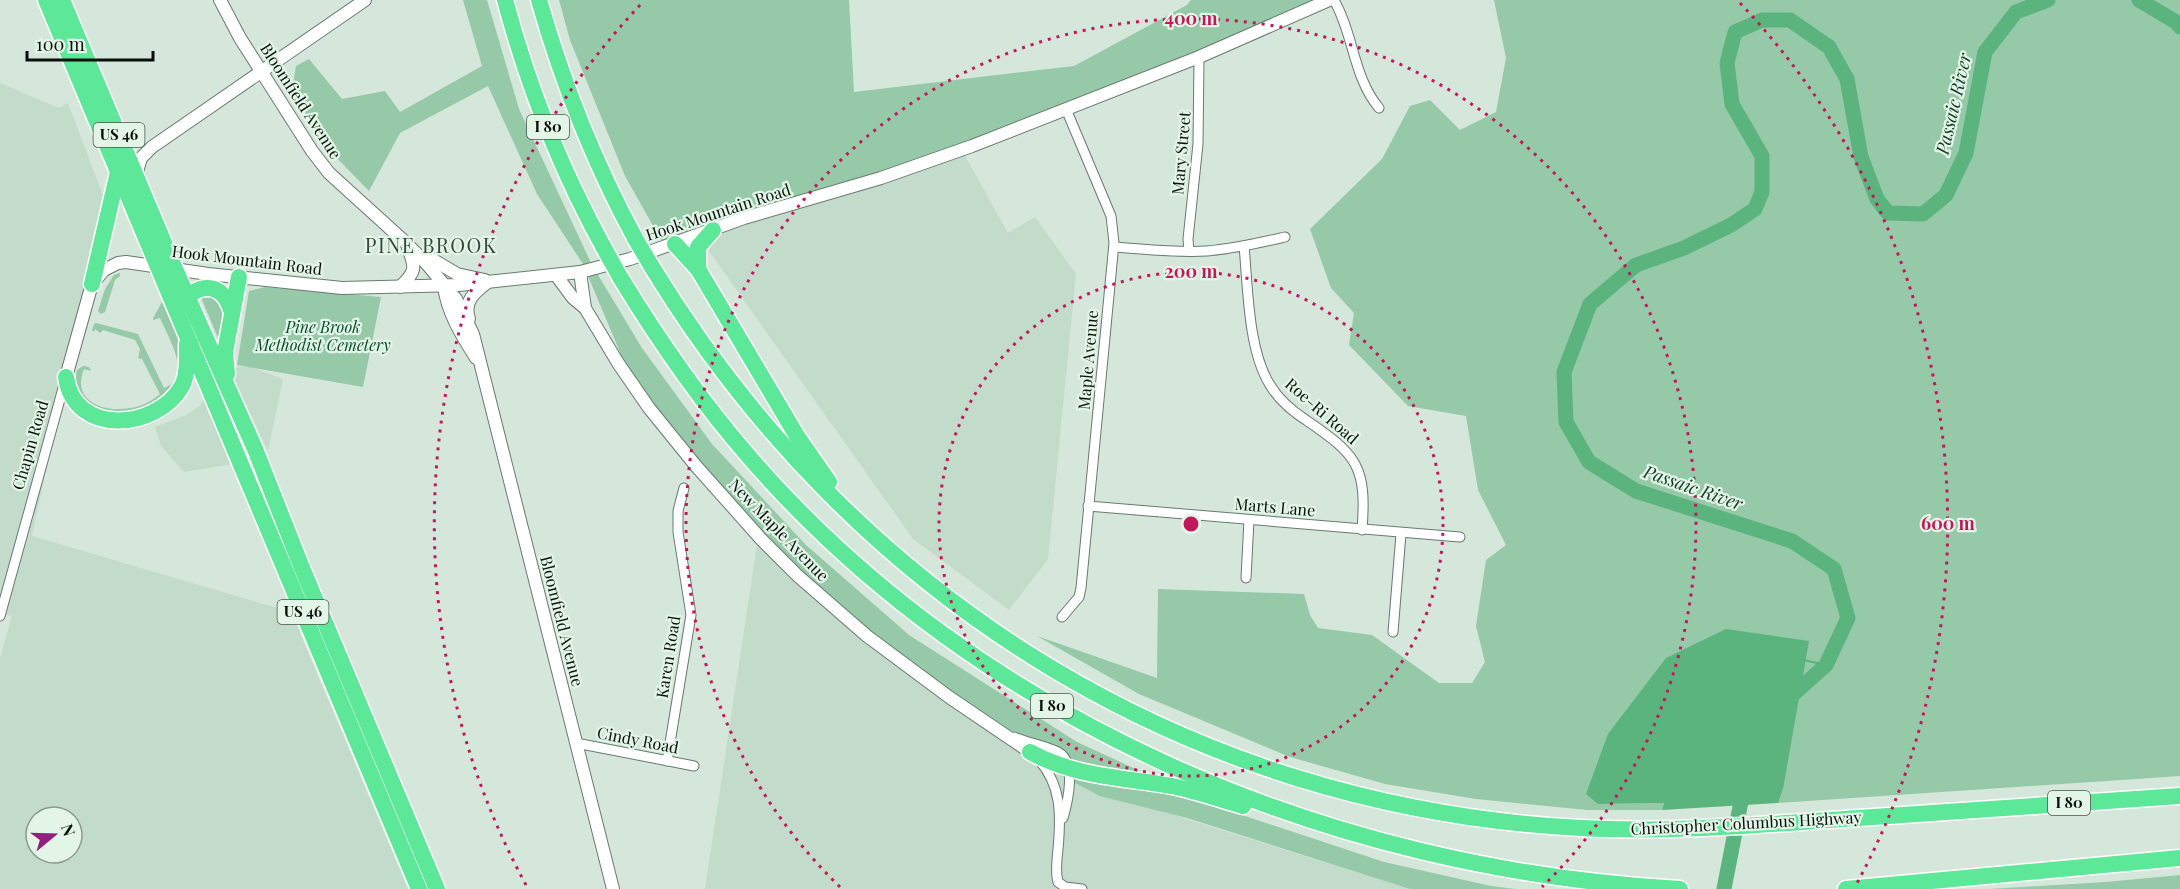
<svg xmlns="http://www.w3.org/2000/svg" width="2180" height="889" viewBox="0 0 2180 889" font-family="'Playfair Display',serif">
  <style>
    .built { fill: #c2dbca; fill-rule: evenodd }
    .green { fill: #95c9a7 }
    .water { fill: #5bb37e }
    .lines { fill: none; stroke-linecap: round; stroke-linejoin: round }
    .stream { stroke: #5bb37e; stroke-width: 2 }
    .river { stroke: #5bb37e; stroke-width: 15 }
    .street-casing { stroke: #697a6f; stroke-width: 11 }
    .secondary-casing { stroke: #697a6f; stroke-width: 14 }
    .highway-casing { stroke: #fff; stroke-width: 19 }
    .street { stroke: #fff; stroke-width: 9 }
    .secondary { stroke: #fff; stroke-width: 12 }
    .highway { stroke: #5de798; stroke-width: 16 }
    .highway-bridge-casing { stroke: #fff; stroke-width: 19; stroke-linecap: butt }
    .highway-bridge { stroke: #5de798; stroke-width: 16 }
    .ring { fill: none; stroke: #c2185b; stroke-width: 3; stroke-dasharray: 3 6 }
    .labels { text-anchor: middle; stroke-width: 4.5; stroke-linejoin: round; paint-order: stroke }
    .shield { fill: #e2f5e7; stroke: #4a554d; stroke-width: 1.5 }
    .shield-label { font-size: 15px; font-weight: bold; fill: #09100b }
    .street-label { font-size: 16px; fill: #09100b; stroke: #e2f5e7 }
    .park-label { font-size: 16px; font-style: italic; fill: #044d2a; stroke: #e2f5e7 }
    .water-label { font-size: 18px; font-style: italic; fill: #123822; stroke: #e2f5e7 }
    .quarter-label { font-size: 20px; letter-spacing: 1.5px; fill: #37463c; stroke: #e2f5e7 }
    .centre { fill: #c2185b; stroke: #e2f5e7; stroke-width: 3 }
    .ring-label { font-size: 18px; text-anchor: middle; font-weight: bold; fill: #c2185b; stroke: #e2f5e7; stroke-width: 4.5; stroke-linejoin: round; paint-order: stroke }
  </style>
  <rect width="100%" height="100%" fill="#d5e7da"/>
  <g class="built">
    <path d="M0,83l59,25 9,-5 36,95 -72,338 259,76 117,277h-408v-231l12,-42 -12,-3zM36,817h36v36h-36z"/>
    <path d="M963,152l45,81 27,-16 41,57 -28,285 -39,51 -96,-71 -214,-302z"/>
    <path d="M248,366l35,13 -15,72 -34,-72 -2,-11z"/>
    <path d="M205,398l28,66 -49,8 -23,-26 -6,-19 31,-12 14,-9z"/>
    <path d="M758,538l277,224 32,16 84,30 259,81h-705z"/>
  </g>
  <g class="green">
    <path d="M463,0h24l32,109 73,156 50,83 70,96 94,101 103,90 168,107 141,65 166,55 107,24 25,3h-106l-223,-71 -87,-22 -65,-34 -113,-83 -164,-141 -123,-150 -52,-124 -46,-70 -49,-108 -88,47 -31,58 -44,-45 -33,-56 4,-24 13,-7 33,40 43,-8 15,21 82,-46z"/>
    <path d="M559,0h290l5,92 220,-26 113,-61 4,-5h132l-360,152 -298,95 -40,-71 -55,-136z"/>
    <path d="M1494,0h686v776l-402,27 5,-14 -185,15 66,-1 -2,7h-75l-111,-11 -91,-15 -95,-27 -151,-63 -102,-58 120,42 1,-89 146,5 6,21 8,13 54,7 67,48h33l13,-21 -9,-36 10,-66 20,-15 -28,-55 -12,-74 -58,-10 -59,-61 5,-32 -23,-25 -21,-59 72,-70 28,-53 20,-6 30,30 36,-18 10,-54z"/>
    <path d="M120,273v3l-5,4 -10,32 -4,2 -3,-3 7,-22 9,-14z"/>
    <path d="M265,287l116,10 -18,90 -126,-22 12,-74z"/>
    <path d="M208,294l17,11 -4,33h-3l-18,-43z"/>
    <path d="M162,302l21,48c8,76 -121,91 -106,20l6,-4 6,1 2,4 -7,-2c-13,32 19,44 46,39 11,-1 22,-7 30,-14l-18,-35 -4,-1 2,-9 -5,-9 -32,-10 -3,3 -5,-4 -1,3 -2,-2 2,-6 2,-1 42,11 26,54c30,-10 4,-51 -4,-70l-7,2v-2z"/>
    <path d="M2180,875v14h-191l117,-7z"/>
  </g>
  <path class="water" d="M1726,629l83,12 -26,148 -5,14 -116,7 2,-7 -66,1 -12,-10 22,-60 58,-76z"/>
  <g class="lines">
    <path class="stream" d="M1803,660l23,5"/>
    <g class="river">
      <path d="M2139,0l37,22 4,5"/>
      <path d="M1787,700l39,-35 22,-47 -14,-49 -42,-28 -156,-50 -47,-29 -23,-40 -2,-50 26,-68 46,-39 48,-17 47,-23 24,-16 7,-17v-36l-30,-52 -5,-41 8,-31 27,-12h28l39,27 18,32 14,78 16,42 11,14 35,1 23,-19 20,-42 19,-101 31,-40 32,-12"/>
      <path d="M1724,889l20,-103"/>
    </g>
    <g class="street-casing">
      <g id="street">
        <path d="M1334,0c20,35 19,77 45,108"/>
        <path d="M1244,246c4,42 4,104 26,139 9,15 22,26 36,35 51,35 61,46 56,110"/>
        <path d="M1114,247c31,2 62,6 93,4 27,-2 52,-8 78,-14"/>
        <path d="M1189,251l-1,-12 10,-95 1,-87"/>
        <path d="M1088,506l372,31"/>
        <path d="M1246,578l3,-58"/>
        <path d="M0,616l65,-235"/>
        <path d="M1062,617l17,-20 2,-9 33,-345 -3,-27 -45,-107"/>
        <path d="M1393,632l8,-98"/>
        <path d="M1014,737c14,6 30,8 44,15 19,10 10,49 5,66"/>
        <path d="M576,743l118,23"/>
        <path d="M1038,759c24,26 23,57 20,90 -1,11 -3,22 0,33l7,5 17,2"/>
        <path d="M667,761l24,-146 -13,-83v-21l6,-23"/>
      </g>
    </g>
    <g class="secondary-casing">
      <g id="secondary">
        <path d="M220,0l20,38 72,113 17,22 76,69 21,21 30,36 17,35 140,555"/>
        <path d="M136,175l5,-17 11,-11 213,-147"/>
        <path d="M425,255l32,19 28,6"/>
        <path d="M580,272l5,36"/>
        <path d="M556,275l17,23 12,10 33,55 31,45 47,58 65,73 37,37 69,60 82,61 81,55"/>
        <path d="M444,286c3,26 18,50 32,72"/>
        <path d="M400,287c16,-15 16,-19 8,-39"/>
        <path d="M469,319c-6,-18 6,-27 19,-37"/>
        <path d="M66,377l26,-93 12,-14 14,-7 8,-1 82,12 134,14 117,-3 121,-13 50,-13 114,-41 137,-40 91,-32 227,-89 130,-57"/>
      </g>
    </g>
    <g class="highway-casing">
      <g id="highway">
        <path d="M46,0l373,889"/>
        <path d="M62,0l113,269 80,180 47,119 135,321"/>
        <path d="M505,0c23,86 56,170 99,248"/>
        <path d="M539,0c24,84 55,163 97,240"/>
        <path d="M675,244l23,25 99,167 32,46"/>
        <path d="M652,267c203,333 538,541 929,561 93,5 185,-4 278,-10 107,-8 214,-15 321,-22"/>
        <path d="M698,269v-22l15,-17"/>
        <path d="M620,277c39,64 81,125 131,182 230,265 582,411 929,430"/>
        <path d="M92,284l26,-112"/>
        <path d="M181,304c18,-23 43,-22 51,9"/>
        <path d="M227,374l-2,-22 14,-75"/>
        <path d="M66,377c8,60 91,53 116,9 6,-12 5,-28 5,-42"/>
        <path d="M1030,752c46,25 91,25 142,34 24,5 47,13 71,20"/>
        <path d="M1846,889l334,-31"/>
      </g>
    </g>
    <use href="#street" class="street"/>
    <use href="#secondary" class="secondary"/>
    <use href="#highway" class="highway"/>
    <g class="highway-bridge-casing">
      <g id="highway-bridge">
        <path d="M636,240l16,27"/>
        <path d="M604,248l16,29"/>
      </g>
    </g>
    <use href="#highway-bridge" class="highway-bridge"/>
  </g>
  <g class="ring">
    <circle cx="1191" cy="524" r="252"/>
    <path d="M840 887A505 505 0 1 1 1542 887"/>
    <path d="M526 885A757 757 0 0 1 642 3M1740 3A757 757 0 0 1 1856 885"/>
  </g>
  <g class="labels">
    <g class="shield">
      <rect x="527" y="115" width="42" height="24" rx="4.5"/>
      <rect x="93.5" y="123" width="51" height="24" rx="4.5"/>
      <rect x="277.5" y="600" width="51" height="24" rx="4.5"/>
      <rect x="1031" y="694" width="42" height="24" rx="4.5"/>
      <rect x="2048" y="791" width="42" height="24" rx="4.5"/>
    </g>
    <g class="shield-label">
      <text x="548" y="132">I 80</text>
      <text x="119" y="140">US 46</text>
      <text x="303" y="617">US 46</text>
      <text x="1052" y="711">I 80</text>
      <text x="2069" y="808">I 80</text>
    </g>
    <g class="street-label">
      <text transform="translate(301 101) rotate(57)" y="6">Bloomfield Avenue</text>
      <text transform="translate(1181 153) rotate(-85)" y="6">Mary Street</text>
      <text transform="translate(718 212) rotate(-18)" y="6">Hook Mountain Road</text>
      <text transform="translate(247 260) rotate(7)" y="6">Hook Mountain Road</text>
      <text transform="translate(1088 360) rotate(-85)" y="6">Maple Avenue</text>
      <text transform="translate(1322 411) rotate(41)" y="6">Roe-Ri Road</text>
      <text transform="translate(30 445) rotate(-74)" y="6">Chapin Road</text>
      <text transform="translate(1275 507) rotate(5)" y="6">Marts Lane</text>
      <text transform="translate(779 530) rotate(46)" y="6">New Maple Avenue</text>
      <text transform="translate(562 621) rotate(76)" y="6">Bloomfield Avenue</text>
      <text transform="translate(668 657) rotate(-81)" y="6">Karen Road</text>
      <text transform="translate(638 740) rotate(11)" y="6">Cindy Road</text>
      <text transform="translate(1746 823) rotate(-3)" y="6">Christopher Columbus Highway</text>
    </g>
    <g class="park-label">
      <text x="323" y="333">Pine Brook<tspan x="323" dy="18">Methodist Cemetery</tspan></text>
    </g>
    <g class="water-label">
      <text transform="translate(1954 104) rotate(-77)" y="6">Passaic River</text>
      <text transform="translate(1693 488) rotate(19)" y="6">Passaic River</text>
    </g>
    <g class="quarter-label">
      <text x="431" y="253">PINE BROOK</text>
    </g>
  </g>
  <circle cx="1191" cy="524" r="9" class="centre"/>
  <g class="ring-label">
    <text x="1191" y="25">400 m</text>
    <text x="1191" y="278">200 m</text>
    <text x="1948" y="530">600 m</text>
  </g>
  <g transform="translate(54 835) rotate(71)"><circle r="28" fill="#e2f5e7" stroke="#8b998f" stroke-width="1.5"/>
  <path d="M0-4.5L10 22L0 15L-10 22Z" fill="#911f7f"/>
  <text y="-9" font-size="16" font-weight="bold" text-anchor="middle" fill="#09100b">N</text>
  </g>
  <path d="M27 51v9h126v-9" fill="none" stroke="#09100b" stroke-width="3"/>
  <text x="36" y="51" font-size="18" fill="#09100b" stroke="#e2f5e7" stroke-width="4.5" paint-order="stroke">100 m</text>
</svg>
